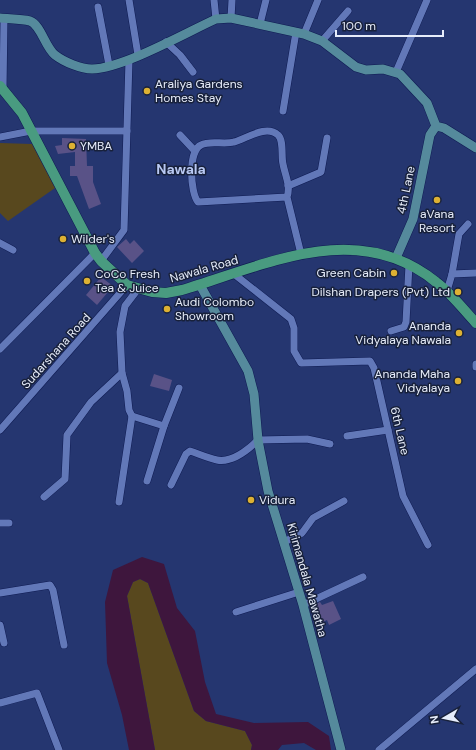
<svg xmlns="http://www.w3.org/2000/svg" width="476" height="750" viewBox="0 0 476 750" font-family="'DM Sans',sans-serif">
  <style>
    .green { fill: #58481e }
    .water { fill: #3e163d }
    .building { fill: #595287 }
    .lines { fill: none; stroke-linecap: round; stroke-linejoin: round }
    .street-casing { stroke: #0f1b52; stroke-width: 8 }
    .secondary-casing { stroke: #0f1b52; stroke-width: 10 }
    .primary-casing { stroke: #0f1b52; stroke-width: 11 }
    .street { stroke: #6278b8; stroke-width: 7 }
    .secondary { stroke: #558a9c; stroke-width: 9 }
    .primary { stroke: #499b80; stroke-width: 10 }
    .poi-dot { fill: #ddb133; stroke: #18213b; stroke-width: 1.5 }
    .labels { text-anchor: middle; stroke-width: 3; stroke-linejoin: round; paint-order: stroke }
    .poi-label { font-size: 12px; fill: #e6ecfa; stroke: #18213b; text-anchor: start }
    .street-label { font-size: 12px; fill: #e6ecfa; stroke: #18213b }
    .quarter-label { font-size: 14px; font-weight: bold; fill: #b9c9f3; stroke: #18213b }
  </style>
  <rect width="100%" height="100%" fill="#253670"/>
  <g class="green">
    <path d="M0,143l32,1 23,44 -47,33 -8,-8z"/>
    <path d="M140,579l8,4 46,128 12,10 39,10 7,14 -1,5h-96l-28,-154 6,-14z"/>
  </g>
  <path class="water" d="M142,557l22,7 13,44 18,23 10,51 11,32 38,9 54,-1 21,14 2,14h-15l-12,-7 -22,2 -4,5h-27l1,-5 -7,-14 -39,-10 -12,-10 -46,-128 -8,-4 -7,3 -6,14 28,154h-26l-7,-35 -15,-52 -2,-61 8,-32z"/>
  <g class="building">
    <path d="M62,138l24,1 1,27h6v16l8,22 -12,5 -12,-33h-7v-10h5v-14l-17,2 -3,-8 7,-1z"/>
    <path d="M126,239l4,5 4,-4 10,11 -12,12 -15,-16z"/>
    <path d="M101,277l12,9 -16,19 -11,-10z"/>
    <path d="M154,374l18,6 -3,11 -19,-5z"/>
    <path d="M333,601l8,18 -12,6 -2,-5 -8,4 -7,-16 2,-1v-2l6,-3 2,3z"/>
  </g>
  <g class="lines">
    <g class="street-casing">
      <g id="street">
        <path d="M129,0l9,55"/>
        <path d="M214,0l2,19"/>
        <path d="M98,7l11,58"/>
        <path d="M231,18l1,-18"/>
        <path d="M260,24l6,-24"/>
        <path d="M304,34l14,-34"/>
        <path d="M322,41l26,-30"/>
        <path d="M166,42l14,13 13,17"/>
        <path d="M396,72l31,-72"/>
        <path d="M3,89l1,-70"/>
        <path d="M283,111l13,-79"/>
        <path d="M180,135l14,15"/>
        <path d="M0,137l31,-6h96"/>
        <path d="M288,186l33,-14 6,-34"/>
        <path d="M287,197l-89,5c-8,-10 -10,-51 3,-57 9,-5 23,0 33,-3 12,-3 32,-18 44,-7 6,5 3,22 5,29 2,11 8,22 4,33l14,57"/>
        <path d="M0,243l13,7"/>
        <path d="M101,261l23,-31 5,-170"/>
        <path d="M234,274l57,45 3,9v23l7,12 69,-2 4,7 29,128 25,49"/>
        <path d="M452,274l7,-40 9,-10"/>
        <path d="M447,291l5,-17 24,-1"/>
        <path d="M391,331l13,-4 2,-5 3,-57"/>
        <path d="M0,349l95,-96"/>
        <path d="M476,364v3"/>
        <path d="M132,416l32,10"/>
        <path d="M0,430l127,-145"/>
        <path d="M347,436l41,-6"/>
        <path d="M147,481l17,-55 15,-38"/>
        <path d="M171,485l15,-31 4,-3c9,3 18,7 27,9 15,3 32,-11 41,-20l49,-1 23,5"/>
        <path d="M44,497l21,-18 2,-44 24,-33 31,-29 -2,-41 5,-26 13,-17"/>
        <path d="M119,502l13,-86 -3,-6 -2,-19 -5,-18"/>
        <path d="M0,523h9"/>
        <path d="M284,542l18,-9 11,-15 31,-17"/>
        <path d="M0,593l50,-8 3,5 11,55"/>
        <path d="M303,605l60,-28"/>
        <path d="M236,612l63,-20"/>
        <path d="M0,625l4,18"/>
        <path d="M0,703l37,-10 22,57"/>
        <path d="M379,750l97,-81"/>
      </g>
    </g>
    <g class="secondary-casing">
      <g id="secondary">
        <path d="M0,18c9,1 21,1 30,3 11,4 15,26 25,34 9,7 26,14 37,14 32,-1 93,-36 124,-50l15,-1 73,16 18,7 34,26 10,3 17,-1 17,5 27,29 9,23 8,2 32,20"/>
        <path d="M396,258l17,-39 17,-84 6,-9"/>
        <path d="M200,285l48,86 6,23 4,46 10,51 35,114 38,145"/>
      </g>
    </g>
    <g class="primary-casing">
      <path id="primary" d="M0,86l22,27 73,140 6,8 26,24 25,7 14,1 16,-3c84,-25 175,-72 254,-8 15,11 27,27 40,41"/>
    </g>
    <use href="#street" class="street"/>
    <use href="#secondary" class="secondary"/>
    <use href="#primary" class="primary"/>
  </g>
  <g class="poi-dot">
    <circle cx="147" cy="91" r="4"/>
    <circle cx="72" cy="146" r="4"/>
    <circle cx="437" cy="200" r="4"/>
    <circle cx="63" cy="239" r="4"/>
    <circle cx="394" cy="273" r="4"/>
    <circle cx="87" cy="281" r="4"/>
    <circle cx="458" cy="292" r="4"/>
    <circle cx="167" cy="309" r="4"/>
    <circle cx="459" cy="333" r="4"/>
    <circle cx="458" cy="381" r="4"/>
    <circle cx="251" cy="500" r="4"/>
  </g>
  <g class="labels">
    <g class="poi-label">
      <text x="155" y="88">Araliya Gardens<tspan x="155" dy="14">Homes Stay</tspan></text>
      <text x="80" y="150">YMBA</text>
      <text x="437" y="218" text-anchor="middle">aVana<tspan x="437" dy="14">Resort</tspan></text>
      <text x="71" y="243">Wilder's</text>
      <text x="386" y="277" text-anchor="end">Green Cabin</text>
      <text x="95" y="278">CoCo Fresh<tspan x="95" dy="14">Tea &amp; Juice</tspan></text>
      <text x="450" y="296" text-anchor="end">Dilshan Drapers (Pvt) Ltd</text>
      <text x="175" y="306">Audi Colombo<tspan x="175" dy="14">Showroom</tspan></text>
      <text x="451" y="330" text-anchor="end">Ananda<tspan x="451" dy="14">Vidyalaya Nawala</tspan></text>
      <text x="450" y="378" text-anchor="end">Ananda Maha<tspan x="450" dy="14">Vidyalaya</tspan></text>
      <text x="259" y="504">Vidura</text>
    </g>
    <g class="street-label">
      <text transform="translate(406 190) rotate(-78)" y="4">4th Lane</text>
      <text transform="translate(204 269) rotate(-16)" y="4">Nawala Road</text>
      <text transform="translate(56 351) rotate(-48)" y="4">Sudarshana Road</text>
      <text transform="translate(400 431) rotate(77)" y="4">6th Lane</text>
      <text transform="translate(307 580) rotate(74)" y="4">Kirimandala Mawatha</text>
    </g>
    <g class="quarter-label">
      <text x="181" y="174">Nawala</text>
    </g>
  </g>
  <g transform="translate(444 718) rotate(261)" stroke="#18213b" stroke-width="3" paint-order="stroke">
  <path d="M0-3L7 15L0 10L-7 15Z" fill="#e6ecfa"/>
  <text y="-6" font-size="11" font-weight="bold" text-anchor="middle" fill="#e6ecfa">N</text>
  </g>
  <path d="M336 30v6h107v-6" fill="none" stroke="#e6ecfa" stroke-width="2"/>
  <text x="342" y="30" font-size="12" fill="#e6ecfa" stroke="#18213b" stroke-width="3" paint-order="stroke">100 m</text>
</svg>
